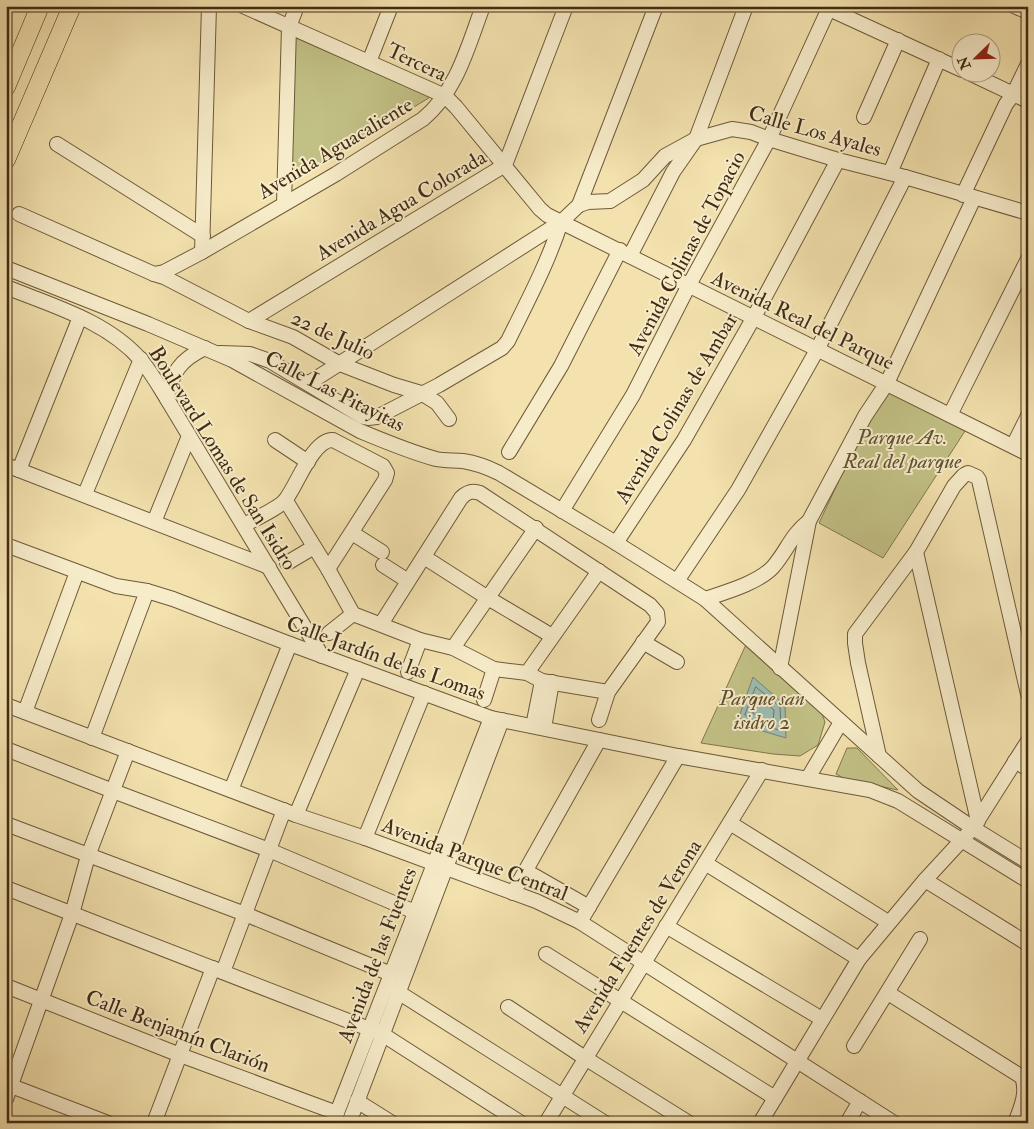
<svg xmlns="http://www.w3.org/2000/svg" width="1034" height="1129" viewBox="0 0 1034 1129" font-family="'IM FELL Double Pica',serif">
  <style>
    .green { fill: #c2c185; stroke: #82764c }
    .water { fill: #9dbcb3; stroke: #788273 }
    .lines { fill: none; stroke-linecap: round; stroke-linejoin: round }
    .shore { stroke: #6f7464; stroke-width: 1 }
    .minor-casing { stroke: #6e593a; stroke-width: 16 }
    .major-casing { stroke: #412b14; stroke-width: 19 }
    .minor { stroke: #f7ecca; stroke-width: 14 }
    .major { stroke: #f3e2ae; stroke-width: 18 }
    .labels { text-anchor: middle; stroke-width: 4; stroke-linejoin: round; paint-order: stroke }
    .street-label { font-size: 21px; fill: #412b14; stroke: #f7ecca }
    .park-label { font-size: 21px; font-style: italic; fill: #615030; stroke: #f7ecca }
  </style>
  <rect width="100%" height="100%" fill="#f3e2ae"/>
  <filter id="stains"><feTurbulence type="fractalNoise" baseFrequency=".004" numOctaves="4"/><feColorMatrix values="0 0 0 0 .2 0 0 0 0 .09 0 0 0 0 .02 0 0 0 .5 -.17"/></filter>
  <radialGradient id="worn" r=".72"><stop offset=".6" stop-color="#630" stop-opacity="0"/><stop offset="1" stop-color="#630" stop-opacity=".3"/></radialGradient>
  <g class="green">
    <path d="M292,35l140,61 -64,39 -81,47z"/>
    <path d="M883,387l82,44 -82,127 -64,-35z"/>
    <path d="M749,638l70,68 6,16 -7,23 -18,11 -27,-2 -72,-11z"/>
    <path d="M847,748h10l41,42 -53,-11 -9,-5z"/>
  </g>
  <path class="water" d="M753,677l32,28 1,33 -30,-9 -17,-12z"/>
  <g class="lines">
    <g class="shore">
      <path d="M756,687l24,20 1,21 -2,2 -21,-6 -13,-9z"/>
      <path d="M759,698l15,12 -1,11 -12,-2 -8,-6z"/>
    </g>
    <g class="minor-casing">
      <g id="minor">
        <path d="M243,6l202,90 11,11 84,102 7,6 481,239"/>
        <path d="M1014,6l14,6"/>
        <path d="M829,9l133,61"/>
        <path d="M369,62l22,-56"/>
        <path d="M967,72l61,29"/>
        <path d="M864,117l34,-77"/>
        <path d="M57,144l146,92"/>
        <path d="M890,173l49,-114"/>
        <path d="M963,195l43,-91 7,-9 15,-31"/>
        <path d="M284,203l5,-176 8,-21"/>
        <path d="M579,205l9,-3 22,-1 33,-21 22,-24 31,-17 36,-10 19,3 18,7 69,21 67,17 123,36"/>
        <path d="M19,214l135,60 10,3 85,44 44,16 47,27 54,21 27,8 16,10 12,16"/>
        <path d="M202,252l7,-246"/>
        <path d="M630,256l43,-84 23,-33 50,-133"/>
        <path d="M6,268l142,56 84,36 128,71c24,10 50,21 76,28 9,2 18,1 27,2 13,2 24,6 36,12l117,70 89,56 213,192 55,37 55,34"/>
        <path d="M154,274l10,-2 38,-20 134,-78 87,-55c34,-28 45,-73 60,-113"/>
        <path d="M6,287c47,19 101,34 135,73 10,12 18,26 26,39l155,257"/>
        <path d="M249,321l256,-156 61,-159"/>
        <path d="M220,353l30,1 20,7 93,56 5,1 9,-1 62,-32 63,-37 6,-7c19,-39 40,-78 53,-119"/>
        <path d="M309,383l252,-161 18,-17 77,-199"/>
        <path d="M167,399c5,-27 13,-39 38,-51"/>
        <path d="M950,415l78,-156"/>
        <path d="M275,440l33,22"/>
        <path d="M1013,446l15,-30"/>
        <path d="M509,452l52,-86 59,-116"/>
        <path d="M6,465l263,102"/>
        <path d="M19,470l61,-153"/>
        <path d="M85,494l56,-135"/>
        <path d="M286,501l42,68 25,45 67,26 33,8 41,21 33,4 15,8 66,11"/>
        <path d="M562,511l71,-116 56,-110 80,-146 61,-133"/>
        <path d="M154,522l35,-86"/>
        <path d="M244,525c9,-5 37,-18 42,-26 11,-14 27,-60 47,-59l50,26 4,7 -2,7 -57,89"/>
        <path d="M352,533l30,19"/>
        <path d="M616,543l68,-103 70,-123 84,-157"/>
        <path d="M6,545l110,41 31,5 26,8 117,45 201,74 187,38 192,34 28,11 130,80"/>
        <path d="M916,552l62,269"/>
        <path d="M424,557l64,41 64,38"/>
        <path d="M287,563l27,-16"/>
        <path d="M383,565l25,16"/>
        <path d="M677,581l61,-91 79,-140 88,-173"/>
        <path d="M705,599c21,-7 53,-16 68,-32 14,-16 18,-32 36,-46"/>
        <path d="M381,624l80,-126c6,-6 11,-8 19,-5l170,112 7,8 1,9 -50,70 -9,28"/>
        <path d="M329,633l24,-19"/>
        <path d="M643,642l34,20"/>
        <path d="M453,648l83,-120"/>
        <path d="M780,668l29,-147 56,-105 22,-33 87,-185"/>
        <path d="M408,672l12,-32"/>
        <path d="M527,673l72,-102"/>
        <path d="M484,700l10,-31"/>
        <path d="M6,705l290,110 69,23 171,63 44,21 314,201"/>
        <path d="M25,712l52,-140"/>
        <path d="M533,726l9,-45"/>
        <path d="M544,728l8,-46"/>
        <path d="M92,738l55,-147"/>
        <path d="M6,749l107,42 156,59 146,62"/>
        <path d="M879,756l-21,-93 -3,-20v-9l61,-82 38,-66 10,-11 4,-2 9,4 2,3 49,214"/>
        <path d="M1015,761l13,8"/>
        <path d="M808,778l33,-56"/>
        <path d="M231,790l59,-146"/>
        <path d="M296,815l62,-146"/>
        <path d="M730,823l158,99"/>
        <path d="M6,824l239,90 146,60"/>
        <path d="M365,838l59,-145"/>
        <path d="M705,863l154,96"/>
        <path d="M526,871l63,36"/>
        <path d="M925,880l103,64"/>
        <path d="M6,888l376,146 139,89"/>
        <path d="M513,893l86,-153"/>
        <path d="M580,922l98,-166"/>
        <path d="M666,926l156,93"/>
        <path d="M546,954l229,144"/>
        <path d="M223,972l61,-162"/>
        <path d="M6,986l174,69 157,58"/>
        <path d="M398,992l207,131"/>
        <path d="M888,993l134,84c6,15 -1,31 -7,46"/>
        <path d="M508,1007l77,51 104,65"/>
        <path d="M854,1046l66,-107"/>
        <path d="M6,1084l102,39"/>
        <path d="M6,1099l66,-185 16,-58 40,-105"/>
        <path d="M357,1101l35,22"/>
        <path d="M154,1123l59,-155"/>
        <path d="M333,1123l158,-405"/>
        <path d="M349,1123l153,-403"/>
        <path d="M546,1123l216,-353"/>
        <path d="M760,1123l99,-164 66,-79 48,-52 55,-87"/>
        <path d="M847,1123l13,-22"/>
      </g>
    </g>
    <g class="major-casing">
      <g id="major">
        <path d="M6,87l34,-81"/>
        <path d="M6,160l66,-154"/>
      </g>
    </g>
    <use href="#minor" class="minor"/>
    <use href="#major" class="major"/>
  </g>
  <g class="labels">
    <g class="street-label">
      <text transform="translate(417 62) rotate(25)" y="7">Tercera</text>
      <text transform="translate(815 131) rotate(16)" y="7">Calle Los Ayales</text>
      <text transform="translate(335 148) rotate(-31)" y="7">Avenida Aguacaliente</text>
      <text transform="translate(401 205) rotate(-31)" y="7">Avenida Agua Colorada</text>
      <text transform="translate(686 253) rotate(-62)" y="7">Avenida Colinas de Topacio</text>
      <text transform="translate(803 320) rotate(26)" y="7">Avenida Real del Parque</text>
      <text transform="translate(333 335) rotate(25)" y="7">22 de Julio</text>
      <text transform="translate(335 391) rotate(27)" y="7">Calle Las Pitayitas</text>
      <text transform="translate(676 408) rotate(-59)" y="7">Avenida Colinas de Ambar</text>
      <text transform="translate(223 458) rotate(58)" y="7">Boulevard Lomas de San Isidro</text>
      <text transform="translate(386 658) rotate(20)" y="7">Calle Jardín de las Lomas</text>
      <text transform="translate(475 859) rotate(21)" y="7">Avenida Parque Central</text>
      <text transform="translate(637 936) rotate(-58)" y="7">Avenida Fuentes de Verona</text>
      <text transform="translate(377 955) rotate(-69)" y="7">Avenida de las Fuentes</text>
      <text transform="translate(178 1031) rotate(21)" y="7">Calle Benjamín Clarión</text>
    </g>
    <g class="park-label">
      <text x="902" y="444">Parque Av.<tspan x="902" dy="24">Real del parque</tspan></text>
      <text x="762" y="705">Parque san<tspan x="762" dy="24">isidro 2</tspan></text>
    </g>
  </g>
  <rect width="1034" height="1129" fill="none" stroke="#f3e2ae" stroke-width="25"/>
  <rect x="8" y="8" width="1019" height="1114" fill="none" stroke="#412b14" stroke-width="2.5"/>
  <rect x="12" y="12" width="1009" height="1104" fill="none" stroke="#412b14"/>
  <g transform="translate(976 58) rotate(247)"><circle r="24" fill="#f7ecca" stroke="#ae9f81"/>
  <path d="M0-4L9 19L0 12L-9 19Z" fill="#8f2418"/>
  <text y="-8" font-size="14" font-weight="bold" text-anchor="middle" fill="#412b14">N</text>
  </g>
  <rect width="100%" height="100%" filter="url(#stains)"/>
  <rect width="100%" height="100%" fill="url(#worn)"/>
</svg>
